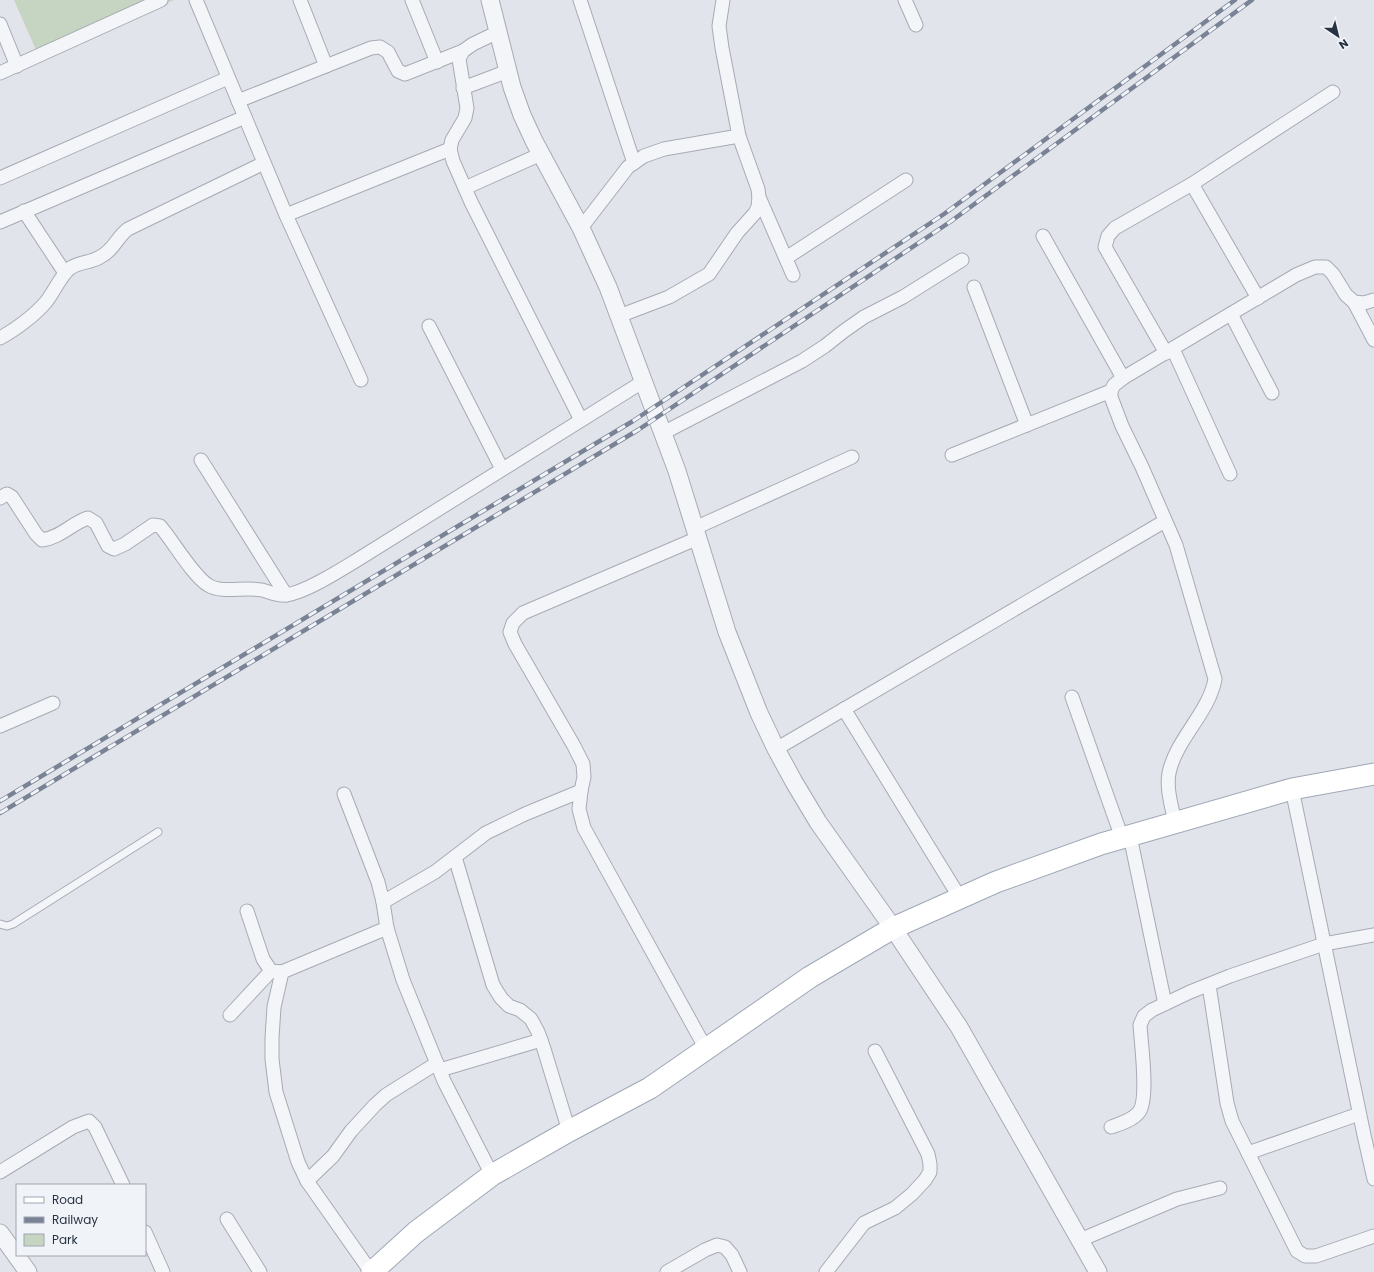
<svg xmlns="http://www.w3.org/2000/svg" width="1374" height="1272" viewBox="0 0 1374 1272" font-family="Poppins,sans-serif">
  <style>
    .green { fill: #c6d5c1 }
    .lines { fill: none; stroke-linecap: round; stroke-linejoin: round }
    .service-casing { stroke: #a6abb5; stroke-width: 9 }
    .minor-casing { stroke: #a6abb5; stroke-width: 15 }
    .tertiary-casing { stroke: #a6abb5; stroke-width: 19 }
    .primary-casing { stroke: #9fa8b7; stroke-width: 23 }
    .service { stroke: #f4f5f8; stroke-width: 7 }
    .minor { stroke: #f4f5f8; stroke-width: 13 }
    .tertiary { stroke: #f4f5f8; stroke-width: 17 }
    .primary { stroke: #fff; stroke-width: 21 }
    .rail-casing { stroke: #798395; stroke-width: 4.5 }
    .rail { stroke: #f0f3f8; stroke-width: 3; stroke-dasharray: 9; stroke-linecap: butt }
  </style>
  <rect width="100%" height="100%" fill="#e1e4ea"/>
  <path class="green" d="M14,0h160l-134,59z"/>
  <g class="lines">
    <g class="service-casing">
      <path id="service" d="M0,924l7,2 6,-2 145,-92"/>
    </g>
    <g class="minor-casing">
      <g id="minor">
        <path d="M196,0l90,215 75,165"/>
        <path d="M300,0l26,66"/>
        <path d="M412,0l25,62"/>
        <path d="M580,0l54,163"/>
        <path d="M905,0l11,25"/>
        <path d="M0,24l17,42"/>
        <path d="M498,32l-25,12 -10,7 -4,8 8,49 -2,10 -13,22 -2,9 3,12 18,41 110,218"/>
        <path d="M0,73l161,-73"/>
        <path d="M463,88l45,-17"/>
        <path d="M238,101l133,-53 9,-1 8,5 10,19 7,3 58,-23"/>
        <path d="M0,178l228,-100"/>
        <path d="M1192,184l66,114"/>
        <path d="M465,188l76,-34"/>
        <path d="M759,197l34,78"/>
        <path d="M24,211l41,62"/>
        <path d="M286,215l164,-66"/>
        <path d="M0,222l245,-105"/>
        <path d="M581,228l47,-61 16,-11 20,-7 75,-13"/>
        <path d="M1043,236l80,142"/>
        <path d="M786,258l120,-78"/>
        <path d="M974,287l53,138"/>
        <path d="M1354,302l20,38"/>
        <path d="M1231,314l41,79"/>
        <path d="M619,316l50,-19 40,-23 28,-41 18,-20 3,-6 1,-10 -1,-8 -19,-53 -17,-88 -3,-22 4,-26"/>
        <path d="M429,326l73,143"/>
        <path d="M0,338c15,-8 35,-23 46,-36 8,-10 14,-25 23,-33 8,-7 22,-6 31,-12 13,-6 17,-20 28,-28l136,-66"/>
        <path d="M1173,349l57,125"/>
        <path d="M1166,353l-61,-106 3,-11 7,-8 77,-44 141,-92"/>
        <path d="M663,433l139,-72 23,-15 19,-15 20,-14 39,-20 59,-37"/>
        <path d="M952,455l159,-64"/>
        <path d="M201,460l85,135"/>
        <path d="M0,498l7,-4 5,3 24,37 6,6c18,-2 30,-17 46,-22l8,5 12,23 6,3 11,-5 28,-19 7,1c13,15 33,50 48,59 11,7 27,4 39,4 5,0 11,0 15,1 8,2 15,6 24,5 20,-3 53,-24 71,-35l287,-179"/>
        <path d="M695,528l157,-71"/>
        <path d="M698,538l-175,75 -10,10 -3,9 5,12 59,102 9,18 1,13 -3,14 -2,18 5,19 122,221"/>
        <path d="M1072,697l50,141"/>
        <path d="M844,709l116,189"/>
        <path d="M0,726l53,-23"/>
        <path d="M776,749l389,-228"/>
        <path d="M1292,789l72,346 10,44"/>
        <path d="M344,794l34,88 5,20 4,26 16,52 41,101 48,94"/>
        <path d="M1175,823c-3,-16 -9,-34 -6,-50 7,-34 40,-60 46,-94l-39,-134 -34,-78 -20,-41 -11,-29v-6l3,-6 9,-7 173,-103 19,-8h11l7,7 13,21 8,7 10,1 10,-3"/>
        <path d="M1130,836l35,168"/>
        <path d="M455,857l38,128 8,13 8,8 11,4 11,9 7,13 6,17 25,82"/>
        <path d="M383,902l52,-30 51,-39 39,-19 56,-23"/>
        <path d="M247,911l16,48 8,12 11,1 105,-44"/>
        <path d="M282,972l-8,35 -2,31v21l4,33 22,70 9,19 64,91"/>
        <path d="M1209,985l18,118 5,18 65,130 8,5h11l58,-20"/>
        <path d="M230,1015l41,-44"/>
        <path d="M440,1070l101,-30"/>
        <path d="M1111,1127c9,-3 22,-7 28,-15 10,-13 2,-69 1,-87l4,-9 8,-6 38,-18 40,-16 94,-32 50,-9"/>
        <path d="M1248,1153l111,-39"/>
        <path d="M0,1172l73,-45 16,-6 6,6 28,58"/>
        <path d="M307,1181l26,-25 18,-25 24,-26 11,-10 51,-32"/>
        <path d="M227,1219l33,53"/>
        <path d="M145,1232l18,40"/>
        <path d="M1080,1240l97,-41 43,-11"/>
        <path d="M667,1272l38,-22 12,-5 8,2 7,8 8,17"/>
        <path d="M826,1272l38,-49 31,-15 17,-14 13,-14 5,-8v-8l-2,-10 -53,-103"/>
      </g>
    </g>
    <g class="tertiary-casing">
      <g id="tertiary">
        <path d="M490,0l22,87 10,28 12,26 47,87 27,59 69,184 50,161 32,81 17,36 18,33 24,40 75,106 66,99 139,245"/>
        <path d="M0,1233l28,39"/>
      </g>
    </g>
    <g class="primary-casing">
      <path id="primary" d="M372,1272l44,-40 76,-57 77,-44 81,-43 160,-111 83,-49 103,-46 105,-38 191,-55 82,-15"/>
    </g>
    <use href="#service" class="service"/>
    <use href="#minor" class="minor"/>
    <use href="#tertiary" class="tertiary"/>
    <use href="#primary" class="primary"/>
    <g class="rail-casing">
      <g id="rail">
        <path d="M0,801l633,-380 311,-207 291,-214"/>
        <path d="M0,813l638,-383 312,-208 302,-222"/>
      </g>
    </g>
    <use href="#rail" class="rail"/>
  </g>
  <rect x="16" y="1184" width="130" height="72" fill="#f0f3f8" stroke="#a0a6b0"/>
  <rect x="24" y="1197" width="20" height="6" fill="#ffffff" stroke="#a0a6b0"/>
  <text x="52" y="1204" font-size="12" fill="#283243">Road</text>
  <rect x="24" y="1217" width="20" height="6" fill="#798395" stroke="#a0a6b0"/>
  <text x="52" y="1224" font-size="12" fill="#283243">Railway</text>
  <rect x="24" y="1234" width="20" height="12" fill="#c6d5c1" stroke="#a0a6b0"/>
  <text x="52" y="1244" font-size="12" fill="#283243">Park</text>
  <g transform="translate(1338 36) rotate(145)" stroke="#f0f3f8" stroke-width="3" paint-order="stroke">
  <path d="M0-3L7 15L0 10L-7 15Z" fill="#283243"/>
  <text y="-6" font-size="11" font-weight="bold" text-anchor="middle" fill="#283243">N</text>
  </g>
</svg>
